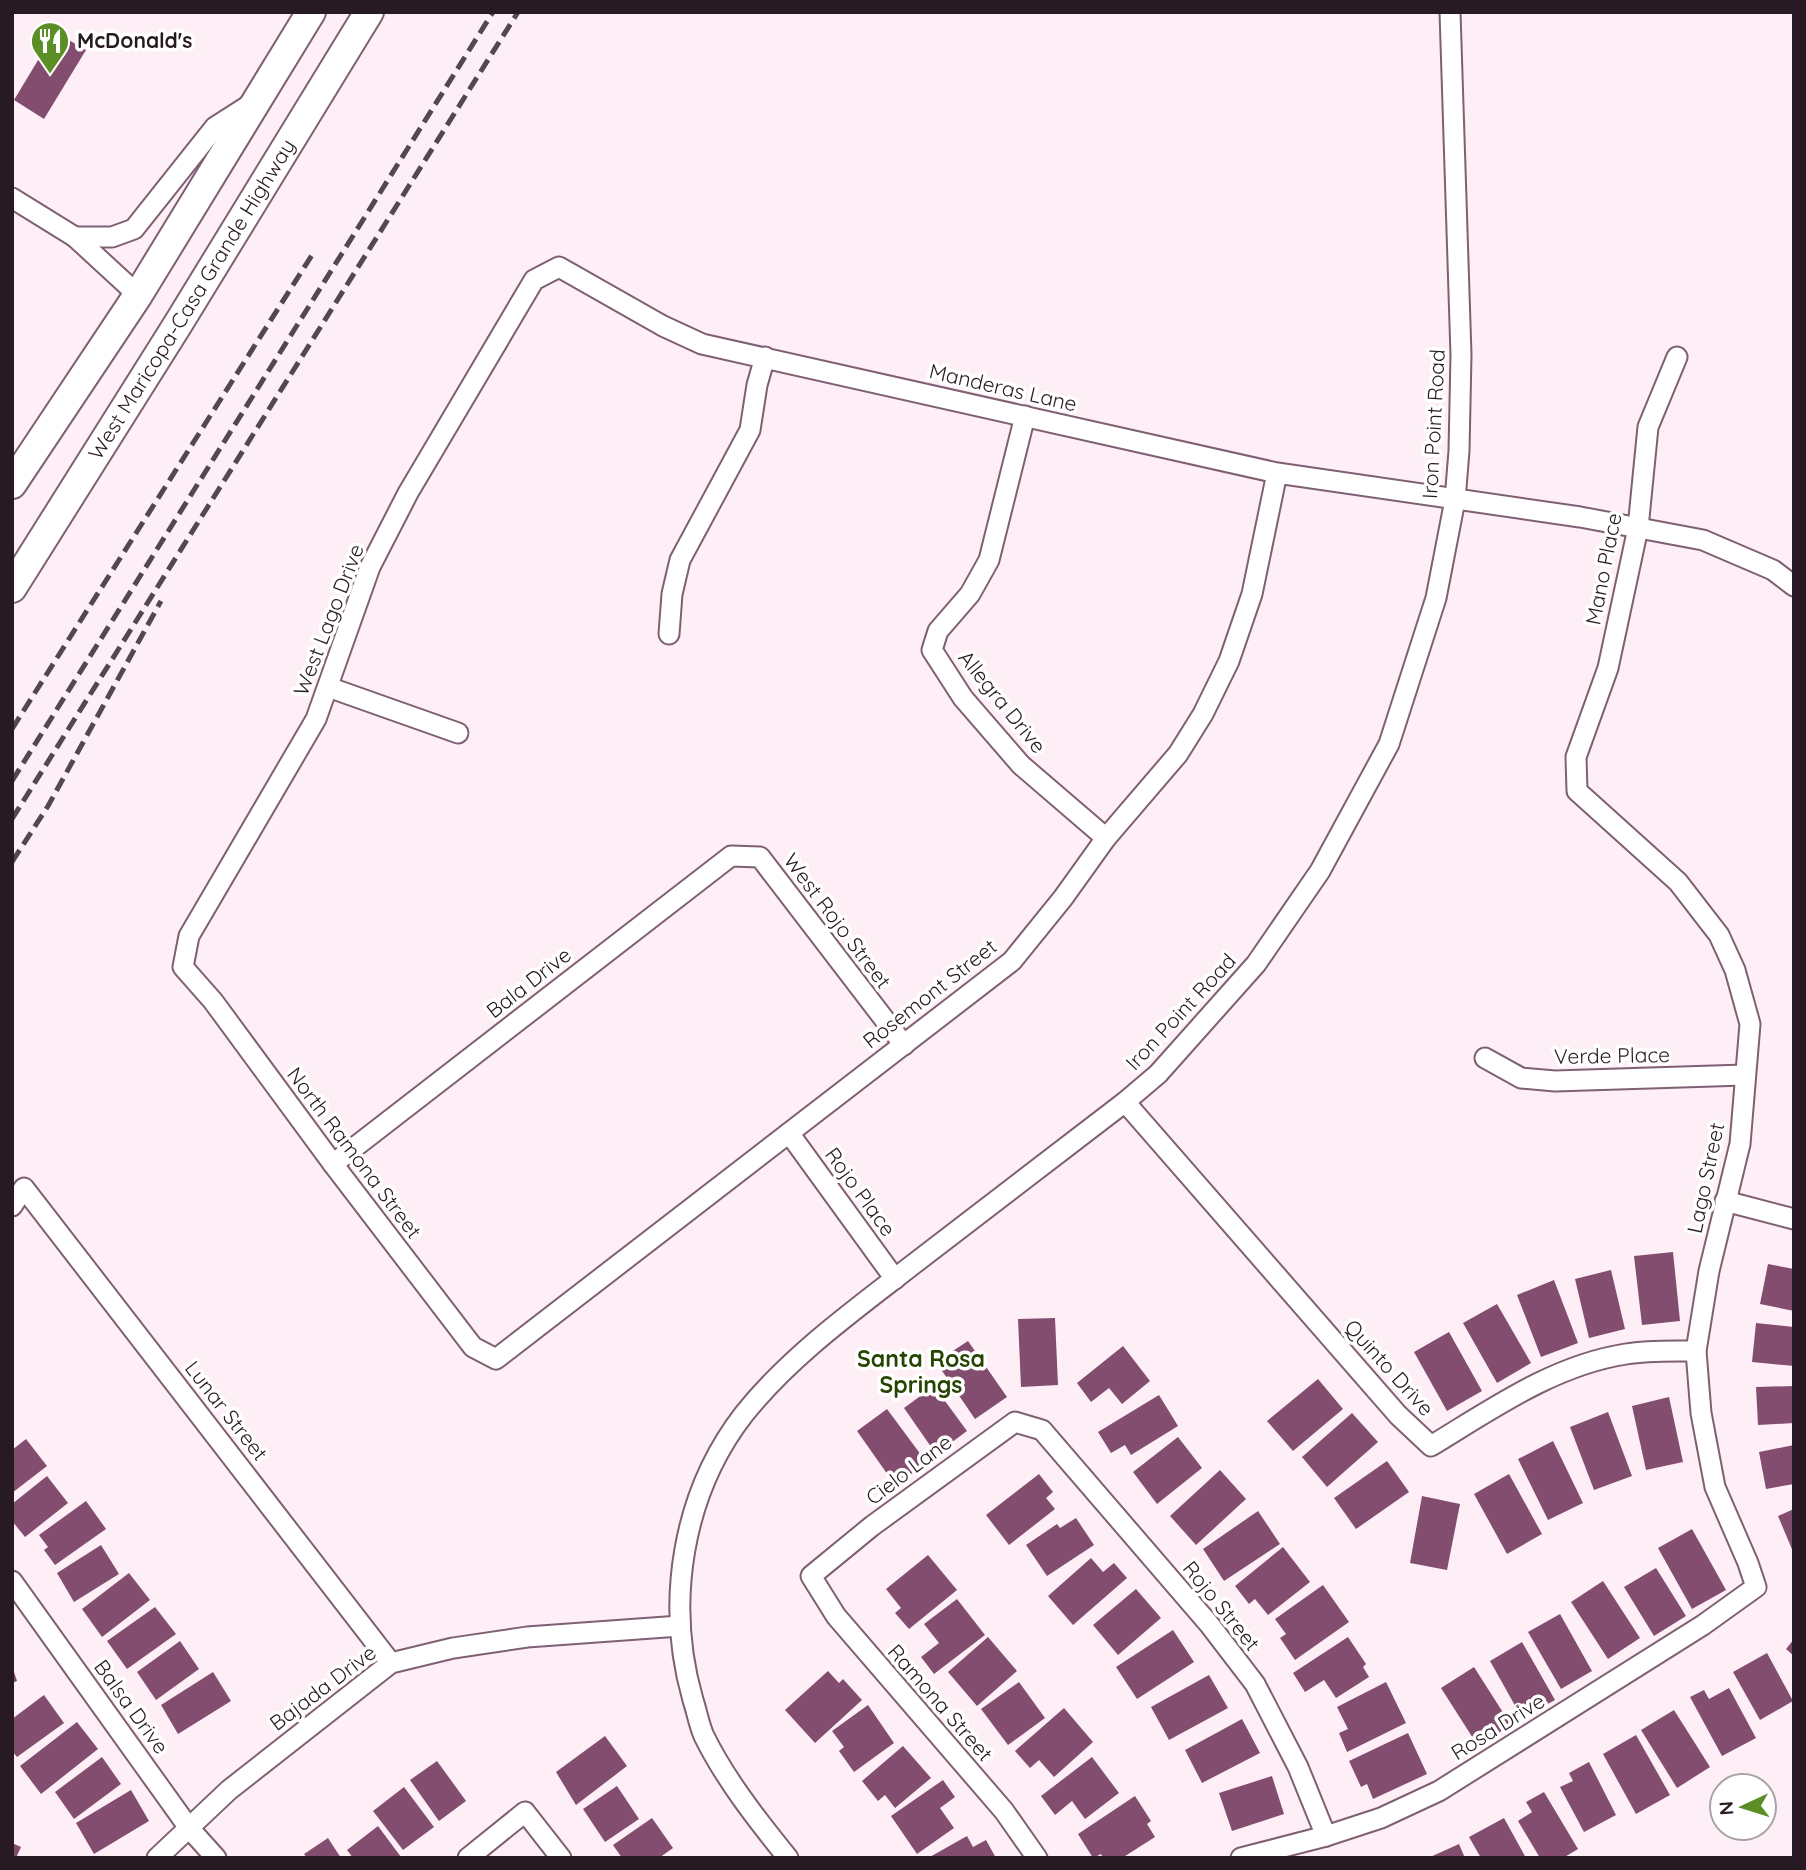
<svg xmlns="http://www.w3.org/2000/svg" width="1806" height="1870" viewBox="0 0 1806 1870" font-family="Quicksand,sans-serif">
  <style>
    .building { fill: #834d6f }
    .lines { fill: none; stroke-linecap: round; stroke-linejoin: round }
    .street-casing { stroke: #7f6073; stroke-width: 23 }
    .secondary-casing { stroke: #7f6073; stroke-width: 32 }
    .street { stroke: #fff; stroke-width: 19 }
    .secondary { stroke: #fff; stroke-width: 28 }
    .rail { stroke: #54474f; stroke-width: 5; stroke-dasharray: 14 7; stroke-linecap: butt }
    .labels { text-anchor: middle; stroke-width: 7; stroke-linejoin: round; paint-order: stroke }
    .poi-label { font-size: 21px; font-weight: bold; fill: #271a22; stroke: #fff; text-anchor: start }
    .street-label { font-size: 21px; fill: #271a22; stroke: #fff }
    .neighbourhood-label { font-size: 23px; font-weight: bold; fill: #264500; stroke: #fff }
  </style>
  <rect width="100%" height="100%" fill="#feeff7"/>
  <g class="building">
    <path d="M55,32l31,18 -42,69 -30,-19z"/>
    <path d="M1673,1252l7,69 -38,4 -8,-69z"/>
    <path d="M1768,1264l26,5v42l-34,-7z"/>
    <path d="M1611,1270l14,59 -36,9 -14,-59z"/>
    <path d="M1554,1280l24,63 -37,14 -24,-62z"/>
    <path d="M1497,1304l34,59 -34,20 -34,-60z"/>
    <path d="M1055,1318l3,67 -37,2 -3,-68z"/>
    <path d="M1756,1323l38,4v39l-42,-4z"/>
    <path d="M1449,1332l33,59 -35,20 -33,-59z"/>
    <path d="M968,1341l39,56 -32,22 -39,-57z"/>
    <path d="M1123,1346l27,35 -28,23 -13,-16 -18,14 -14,-19z"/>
    <path d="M1318,1379l25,30 -50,42 -26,-30z"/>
    <path d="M934,1386l33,45 -31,23 -32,-46z"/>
    <path d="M1794,1386v37l-36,2 -2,-38z"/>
    <path d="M1159,1395l19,31 -47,29 -6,-10 -14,8 -13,-21z"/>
    <path d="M1669,1397l14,65 -37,8 -14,-64z"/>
    <path d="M887,1409l40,54 -32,22 -38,-54z"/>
    <path d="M1608,1412l24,64 -38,14 -24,-63z"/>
    <path d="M1352,1413l26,29 -51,45 -25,-30z"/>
    <path d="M1178,1437l24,31 -45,36 -24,-32z"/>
    <path d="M26,1439l21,27 -35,27v-43z"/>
    <path d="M1553,1441l30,62 -35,17 -30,-61z"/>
    <path d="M1794,1445v39l-28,5 -7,-37z"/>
    <path d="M1387,1461l22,31 -53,37 -22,-31z"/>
    <path d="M1220,1470l26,29 -50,46 -26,-29z"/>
    <path d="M1039,1474l14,18 -7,6 9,11 -46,36 -23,-30z"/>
    <path d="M1509,1474l33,60 -35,20 -33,-60z"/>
    <path d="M47,1476l21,27 -43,34 -13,-16v-17z"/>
    <path d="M1422,1496l38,8 -13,66 -37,-7z"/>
    <path d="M86,1501l20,28 -51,36 -11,-15 4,-3 -9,-12z"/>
    <path d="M1794,1509v45l-16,-38z"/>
    <path d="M1258,1511l22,33 -56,37 -21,-32z"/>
    <path d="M1076,1518l18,27 -47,31 -21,-31 31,-21 3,4z"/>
    <path d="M1692,1529l34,61 -34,19 -34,-61z"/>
    <path d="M101,1545l18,29 -45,28 -17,-29z"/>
    <path d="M1283,1547l27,35 -42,33 -13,-16 -6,5 -14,-18z"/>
    <path d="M928,1555l29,35 -48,39 -14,-16 6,-5 -15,-19z"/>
    <path d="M1091,1558l12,14 11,-9 13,15 -54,47 -25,-29z"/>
    <path d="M1656,1568l30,48 -32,20 -30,-49z"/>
    <path d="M129,1573l21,27 -48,37 -20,-28z"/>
    <path d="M1603,1581l37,57 -32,21 -37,-57z"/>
    <path d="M1323,1585l26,37 -54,38 -15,-22 6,-4 -11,-15z"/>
    <path d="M1136,1589l25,29 -43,37 -25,-30z"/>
    <path d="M957,1599l28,36 -51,39 -13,-17 18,-14 -15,-19z"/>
    <path d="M155,1607l21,27 -49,35 -20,-28z"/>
    <path d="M1560,1614l32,57 -31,18 -33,-57z"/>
    <path d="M1173,1630l21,32 -57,37 -21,-32z"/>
    <path d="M988,1637l29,34 -40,35 -29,-34z"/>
    <path d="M1348,1637l18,27 -3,3 6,10 -33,21 -12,-18 -19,12 -12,-19z"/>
    <path d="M1794,1639v17l-8,-7z"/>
    <path d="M180,1641l19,28 -43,31 -19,-28z"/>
    <path d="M1522,1642l33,58 -33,18 -32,-57z"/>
    <path d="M1767,1653l26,48 -33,19 -27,-48z"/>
    <path d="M12,1666l5,15 -5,2z"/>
    <path d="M1474,1667l37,58 -33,21 -37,-58z"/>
    <path d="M828,1671l11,12 4,-4 19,21 -47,43 -30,-33z"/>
    <path d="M213,1672l18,29 -53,33 -17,-29z"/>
    <path d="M1209,1675l19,33 -59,32 -18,-33z"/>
    <path d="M1019,1682l26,36 -37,27 -27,-36z"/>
    <path d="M1386,1682l20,41 -59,29 -8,-19 9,-4 -11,-22z"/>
    <path d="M1729,1688l27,50 -34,18 -32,-59 14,-7 5,9z"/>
    <path d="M44,1695l20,28 -47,34 -5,-6v-32z"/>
    <path d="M868,1705l26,38 -40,29 -15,-21 5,-4 -12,-16z"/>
    <path d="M1064,1708l29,34 -39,35 -15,-17 -9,8 -15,-17z"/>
    <path d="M1674,1710l36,57 -33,21 -36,-58z"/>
    <path d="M1242,1719l18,34 -58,30 -17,-33z"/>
    <path d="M77,1722l21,27 -57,45 -21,-28z"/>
    <path d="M1408,1733l19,41 -54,25 -6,-15 -6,3 -12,-26z"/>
    <path d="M1636,1735l34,60 -34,19 -33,-60z"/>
    <path d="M605,1736l22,30 -51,39 -20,-33z"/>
    <path d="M903,1746l28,32 -36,30 -10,-13 -7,6 -16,-20z"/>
    <path d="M102,1757l19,27 -47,35 -19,-27z"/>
    <path d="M1092,1757l27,36 -34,26 -13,-18 -17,14 -14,-19z"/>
    <path d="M437,1761l29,40 -27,20 -29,-41z"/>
    <path d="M1589,1762l27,53 -32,17 -24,-45 13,-6 -4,-8z"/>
    <path d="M1272,1776l12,38 -52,17 -13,-38z"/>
    <path d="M943,1780l12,17 -15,11 14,20 -37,26 -26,-38z"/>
    <path d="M617,1786l22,33 -34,23 -22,-33z"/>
    <path d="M404,1787l30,40 -31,23 -30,-39z"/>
    <path d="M131,1790l18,31 -55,33 -18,-31z"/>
    <path d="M1544,1792l34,57 -15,9h-23l-22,-37 14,-9 -6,-10z"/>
    <path d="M1135,1796l16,25 -4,3 8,13 -33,21h-19l-2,-4 -8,4 -15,-24z"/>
    <path d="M652,1818l21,30 -14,10h-37l-9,-13z"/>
    <path d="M1504,1818l22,40h-45l-12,-21z"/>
    <path d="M378,1826l23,31 -48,1 -6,-8z"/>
    <path d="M967,1836l6,11 13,-7 10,18h-68z"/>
    <path d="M328,1838l13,20h-34l-3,-4z"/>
    <path d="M12,1843l9,4 -5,11h-4z"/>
    <path d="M1459,1844l6,14h-37z"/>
  </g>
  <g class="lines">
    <g class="street-casing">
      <g id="street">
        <path d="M12,198l63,39 63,58"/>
        <path d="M75,237h37l22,-8 81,-102 36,-23"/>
        <path d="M1025,416l-36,144 -19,34 -32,37 -6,19 31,48 58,67 85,73"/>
        <path d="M1277,473l-25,121 -23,67 -26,53 -25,40 -72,84 -43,60 -51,63 -516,398 -23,-12 -140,-183 -120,-163 -30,-34 6,-31 127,-217 54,-152 38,-74 126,-213 25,-13 104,59 39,18 575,129 303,44 123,23 70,30 21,16"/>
        <path d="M669,634l3,-40 8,-34 70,-130 7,-45 8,-28"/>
        <path d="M328,687l130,46"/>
        <path d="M1485,1058l36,20 34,3 190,-6"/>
        <path d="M1125,1102l273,313 33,31c61,-37 123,-81 195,-92 23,-4 47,-3 70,-3"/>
        <path d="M789,1133l106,146"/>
        <path d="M333,1164l398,-308 29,1 144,188"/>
        <path d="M1725,1201l69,18"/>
        <path d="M12,1206l12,-18 367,475"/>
        <path d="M12,1581l177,247 27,30"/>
        <path d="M157,1858l72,-68 162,-127 62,-15 74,-11 153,-11"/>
        <path d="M468,1858l57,-46 36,46"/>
        <path d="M788,1858c-30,-37 -63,-79 -84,-122 -5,-11 -7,-24 -11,-36 -28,-97 -11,-206 51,-286 47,-59 112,-105 171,-151 70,-53 140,-107 210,-161l33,-28 98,-110 64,-93 69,-127 47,-146 19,-98 4,-49 2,-96 -11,-343"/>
        <path d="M1037,1858l-33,-47 -168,-195 -25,-40 61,-50 143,-104 27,8 167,194 46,60 43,83 28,69"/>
        <path d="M1241,1858l85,-22 55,-18 58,-27 264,-166 53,-38 -8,-24 -33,-76 -14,-74 -5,-62 13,-80 31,-127 10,-120 -15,-54 -16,-35 -41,-53 -101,-91 -1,-34 32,-89 30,-140 10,-101 29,-70"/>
      </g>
    </g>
    <g class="secondary-casing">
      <g id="secondary">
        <path d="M12,484l126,-189 173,-283"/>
        <path id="s1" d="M12,588l166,-264 191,-312"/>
      </g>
    </g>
    <use href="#street" class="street"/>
    <use href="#secondary" class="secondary"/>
    <g class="rail">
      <path d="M12,729l300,-474"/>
      <path d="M12,781l481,-769"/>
      <path d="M12,819l506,-807"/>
      <path d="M12,862l36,-56 113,-205"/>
    </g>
  </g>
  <defs>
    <g id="restaurant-pin" transform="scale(2.0125)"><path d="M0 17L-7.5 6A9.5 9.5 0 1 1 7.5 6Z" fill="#5c8e26" stroke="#fff"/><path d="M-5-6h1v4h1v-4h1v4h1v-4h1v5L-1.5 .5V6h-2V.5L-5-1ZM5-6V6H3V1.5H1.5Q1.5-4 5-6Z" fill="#fff"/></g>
  </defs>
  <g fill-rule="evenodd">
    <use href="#restaurant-pin" x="50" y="41"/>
  </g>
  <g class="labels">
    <g class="poi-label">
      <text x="77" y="48">McDonald's</text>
    </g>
    <g class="street-label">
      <text dy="7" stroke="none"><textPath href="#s1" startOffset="340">West Maricopa-Casa Grande Highway</textPath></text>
      <text transform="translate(1003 388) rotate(13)" y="7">Manderas Lane</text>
      <text transform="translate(1434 424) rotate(-87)" y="7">Iron Point Road</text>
      <text transform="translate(1604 569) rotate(-79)" y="7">Mano Place</text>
      <text transform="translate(329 620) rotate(-69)" y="7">West Lago Drive</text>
      <text transform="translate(1002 702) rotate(51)" y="7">Allegra Drive</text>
      <text transform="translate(837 921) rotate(53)" y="7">West Rojo Street</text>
      <text transform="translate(529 983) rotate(-38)" y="7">Bala Drive</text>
      <text transform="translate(930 994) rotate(-38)" y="7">Rosemont Street</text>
      <text transform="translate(1181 1012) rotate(-47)" y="7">Iron Point Road</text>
      <text transform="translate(1612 1056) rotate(-1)" y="7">Verde Place</text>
      <text transform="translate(354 1153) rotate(53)" y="7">North Ramona Street</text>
      <text transform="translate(1706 1178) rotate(-78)" y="7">Lago Street</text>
      <text transform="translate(860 1192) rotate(54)" y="7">Rojo Place</text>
      <text transform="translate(1389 1368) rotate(48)" y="7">Quinto Drive</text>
      <text transform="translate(226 1411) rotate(52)" y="7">Lunar Street</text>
      <text transform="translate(909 1470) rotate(-37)" y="7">Cielo Lane</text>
      <text transform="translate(1221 1606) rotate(51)" y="7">Rojo Street</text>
      <text transform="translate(323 1688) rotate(-37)" y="7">Bajada Drive</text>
      <text transform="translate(940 1703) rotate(49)" y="7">Ramona Street</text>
      <text transform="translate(131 1707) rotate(54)" y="7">Balsa Drive</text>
      <text transform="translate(1498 1727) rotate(-32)" y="7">Rosa Drive</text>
    </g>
    <g class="neighbourhood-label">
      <text x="921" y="1367">Santa Rosa<tspan x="921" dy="26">Springs</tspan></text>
    </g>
  </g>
  <rect width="1806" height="1870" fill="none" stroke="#271a22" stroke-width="28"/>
  <g transform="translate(1743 1807) rotate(266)"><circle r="33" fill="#ffffff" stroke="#a9a3a7" stroke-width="2"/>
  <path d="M0-5L12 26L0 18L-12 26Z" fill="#5c8e26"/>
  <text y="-10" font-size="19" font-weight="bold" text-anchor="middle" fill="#271a22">N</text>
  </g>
</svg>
